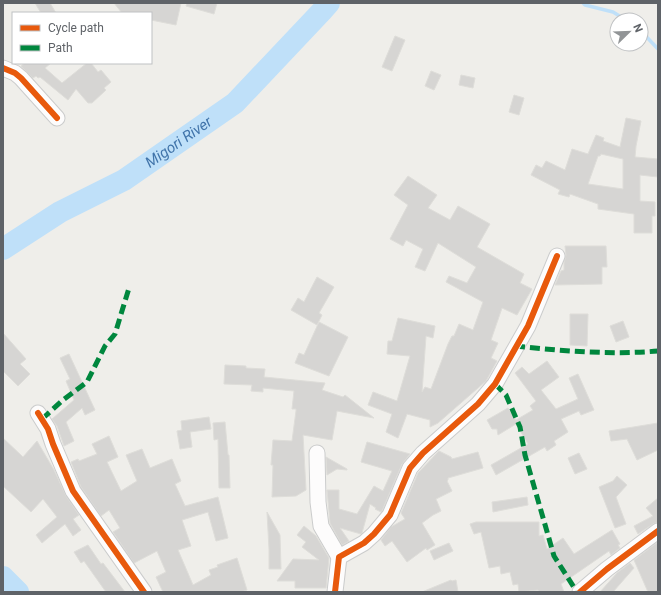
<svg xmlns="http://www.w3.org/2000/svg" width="661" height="595" viewBox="0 0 661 595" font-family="Roboto,sans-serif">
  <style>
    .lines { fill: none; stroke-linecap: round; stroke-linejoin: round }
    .stream { stroke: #bfe0f9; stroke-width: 3.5 }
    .river { stroke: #bfe0f9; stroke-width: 22 }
    .building { fill: #d6d5d3; stroke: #deddd9; fill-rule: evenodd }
    .minor-casing { stroke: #cbcccc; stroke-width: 17 }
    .minor { stroke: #fdfcfc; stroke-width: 15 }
    .quiet { stroke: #00873e; stroke-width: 5; stroke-dasharray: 10 5; stroke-linecap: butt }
    .cycleway-casing { stroke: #fff; stroke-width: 8 }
    .cycleway { stroke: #e8590c; stroke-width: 6 }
    .labels { text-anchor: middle; stroke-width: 3; stroke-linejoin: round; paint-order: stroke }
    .water-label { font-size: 15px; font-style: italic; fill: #4174aa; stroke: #fff }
  </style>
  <rect width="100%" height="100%" fill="#efeeea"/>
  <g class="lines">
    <g class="stream">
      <path d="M583,3l2,2 28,7 13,8"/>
      <path d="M641,31l17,18"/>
    </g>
    <g class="river">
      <path id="s1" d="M3,249l57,-37 64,-32 111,-77 87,-92 7,-8"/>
      <path d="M3,577l15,15"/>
    </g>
  </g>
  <g class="building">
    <path d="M35,3h15l6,10h-15z"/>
    <path d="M114,3h67l-5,22 -25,-5v-7h-29z"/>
    <path d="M187,3h30l-3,11 -28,-8z"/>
    <path d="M395,36l10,4 -13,31 -10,-4z"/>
    <path d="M25,63h26l-6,5 17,15 25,-20h4l7,9 3,-2 10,12 -7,6 2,2 -14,13h-4l-12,-14 -8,11 -28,-23 -2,1 -2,-2 -3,2 -12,-12z"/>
    <path d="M431,71l10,4 -7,15 -9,-4z"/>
    <path d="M461,75l14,3 -2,10 -14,-3z"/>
    <path d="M514,95l10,3 -5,17 -10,-3z"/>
    <path d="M626,118l15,3 -5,25 -1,11 23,2v18l-18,-2v26l15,1v14h-3v17h-18v-19l-36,-5v-5l-28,-10 -1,3 -11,-3 2,-4 -29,-15 5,-10 6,3 4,-7 19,9 7,-21 16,5 8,-19 8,3 -1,3 17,6zM601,154l22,5v30l-35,-5 10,-28h2z"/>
    <path d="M408,176l29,19 -9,13 22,12 8,-14 32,18 -13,23 47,27 -4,9 12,6 -15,26 -15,-7 -11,32 7,3 -7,15 6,3 -11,20 -48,42 -8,4v-7l-23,-6 -9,24 -12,-6 6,-18 -24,-9 5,-13 24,9 13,-45 -23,-2 1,-13h4l6,-23 37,8 -2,12 -7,-2 -4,56 3,-5 6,2 17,-45 4,-8h2l5,-12 14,6 10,-28 -37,-20 3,-6 18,7 9,-16 -38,-24 -13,28 -10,-4 8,-18 -17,-9 -3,6 -13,-7 18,-34 -14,-10z"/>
    <path d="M565,246h41l1,21h-5v17l-47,1 6,-14 3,-1v-7l2,-8z"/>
    <path d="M317,277l17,10 -15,26 3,2 -5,10 -26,-15 7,-12 6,4z"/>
    <path d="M570,314h18l-1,32 -17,-1z"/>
    <path d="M623,321l6,16 -13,5 -6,-16z"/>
    <path d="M319,322l29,15 -19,39 -34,-13 4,-10 5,2z"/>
    <path d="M3,333l23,26 -6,5 10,10 -12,12 -15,-15z"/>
    <path d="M69,354l26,56 -10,5 -3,-7 -16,14 8,19 -10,5 -7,-20 -5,-7 22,-19 -8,-19 4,-2 -10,-21z"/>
    <path d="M547,361l12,16 -18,13 15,19 22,-10 -9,-21 9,-4 16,36 -13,5 -2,-4 -18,8 7,13 -14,9 2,4 -9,6 -2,-4 -49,28 -5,-10 37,-21 -12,-20 -18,11 -1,-6h-5l-5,-9 21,-12 8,12 17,-10 -3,-4 6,-5 -21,-28 7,-6 7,7z"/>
    <path d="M225,365l21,1v2l19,1 -1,8 61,6 -3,7 21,7 2,-2 29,23 -37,-7 -5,29 -29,-5 3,55 -10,6 -24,1 1,-32h-2l2,-25 19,1 4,-30v-2h-4l2,-18 -31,-3v4l-12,-1 1,-6 -28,-1z"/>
    <path d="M209,417l2,12 -21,3 2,15 -12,2 -3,-18 5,-1 -1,-9z"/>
    <path d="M225,422l3,33h1l1,33h-11l-1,-49 -4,1 -1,-17z"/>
    <path d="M658,423v27l-21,10 -10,-21 -16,2 -2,-10z"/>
    <path d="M109,436l9,21 -11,5 14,29 16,-10 -11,-26 16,-6 8,19 22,-9 9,22 -6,3 10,22 33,-9 10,41 -12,3 -8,-29 -26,8 9,26 -13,4 15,35 18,-10 -2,-5 9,-3 -1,-2 20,-7 10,32 -6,2h-78l-7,-15 10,-5 -9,-21 -23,12 -21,-31 7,-4 -11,-18 -8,6 -20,-29 -10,-25 7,-3 1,2 18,-7 -5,-10z"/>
    <path d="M3,438l20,19 14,-16 17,29 12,26 13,19 -6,4 8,11 -8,6 -8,-12 -23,19 -6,-8 21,-18 -14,-18 -12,13 -28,-26z"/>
    <path d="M367,442l43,12 -8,10 -20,47 -1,1 -6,-3 1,-1 -6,-4 -8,29 -1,1 -21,-6 9,13 -7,4 -12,-22 -3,-33h12v19l18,5 17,-28 9,5 9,-20 -31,-9z"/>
    <path d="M439,451l12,6 1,2 26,-7 5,16 -35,10v2l-1,1 5,10 -16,8 5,12 -8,4 -11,8 13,22 -8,5 -1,-2 -19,14 -15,-21 -7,5 -4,-6 10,-13 14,-8 -4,-6 17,-40z"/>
    <path d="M579,453l8,16 -12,5 -7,-16z"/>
    <path d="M326,457l21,12v1l-10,-1 -10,6z"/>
    <path d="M617,476l10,9 -11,12 10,27 -11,4 -16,-41 14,-6z"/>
    <path d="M527,497l1,8 -35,7 -1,-10z"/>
    <path d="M658,498v24l-5,2 -15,10 -4,-8 19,-10 -7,-8z"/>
    <path d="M267,512l13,23 1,34h-12v-20z"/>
    <path d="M476,522h63v14l4,-1 4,14 16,-11 11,16 38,-24 8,14 -2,1 2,3 -9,7 -2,-4 -48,33 3,8h-25l-1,-2 -19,2 -1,-8 -5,1 -3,-13 -9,2 -1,-8 -11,2 -8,-36 -7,2 -4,-10z"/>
    <path d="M304,526l12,10 13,22 -3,30h-31v-7h-18l16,-22 26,1 -17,-13 4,-5 -9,-7z"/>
    <path d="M658,542v50h-10l-14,-32z"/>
    <path d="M449,543l4,8 -19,9 -4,-9z"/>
    <path d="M88,545l13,19 2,-1 22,29h-19l-22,-31 -3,2 -7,-11z"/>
    <path d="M630,563l4,5 -21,24h-13l17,-19z"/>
    <path d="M451,580l1,1 4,-1 2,12h-36z"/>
  </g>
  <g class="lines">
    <g class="minor-casing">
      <g id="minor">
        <path d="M3,68l12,5 6,5 36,40"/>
        <path d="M38,413l10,16 5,15 20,47 71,101"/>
        <path d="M317,453l1,49 3,24 18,31"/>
        <path d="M335,592l4,-35 25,-14 10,-9 16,-19 20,-47 13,-15 55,-49 17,-20 33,-58 29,-70"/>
        <path d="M580,592l27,-23 51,-38"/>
      </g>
    </g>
    <use href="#minor" class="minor"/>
    <g class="quiet">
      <path d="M515,346c48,5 96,9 143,5"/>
      <path d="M495,384l11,11 14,32 5,28 29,101 23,36"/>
      <path d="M42,419l21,-19 24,-18 18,-36 10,-12 14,-46"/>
    </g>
    <g class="cycleway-casing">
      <g id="cycleway">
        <path d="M3,68l12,5 6,5 36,40"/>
        <path d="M38,413l10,16 5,15 20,47 71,101"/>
        <path d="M335,592l4,-35 25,-14 10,-9 16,-19 20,-47 13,-15 55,-49 17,-20 33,-58 29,-70"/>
        <path d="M580,592l27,-23 51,-38"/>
      </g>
    </g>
    <use href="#cycleway" class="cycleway"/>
  </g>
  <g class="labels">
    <g class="water-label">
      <text dy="5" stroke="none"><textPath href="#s1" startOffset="206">Migori River</textPath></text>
    </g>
  </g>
  <rect width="661" height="595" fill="none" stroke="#5f6368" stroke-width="8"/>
  <rect x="12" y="12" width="140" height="52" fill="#ffffff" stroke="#bfc1c3"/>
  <rect x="20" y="25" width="20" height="6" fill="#e8590c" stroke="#bfc1c3"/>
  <text x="48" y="32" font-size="12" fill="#5f6368">Cycle path</text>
  <rect x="20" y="45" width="20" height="6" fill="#00873e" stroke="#bfc1c3"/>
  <text x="48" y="52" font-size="12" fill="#5f6368">Path</text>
  <g transform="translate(629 32) rotate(67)"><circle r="19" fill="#ffffff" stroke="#bfc1c3"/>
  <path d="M0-3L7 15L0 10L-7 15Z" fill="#919496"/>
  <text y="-6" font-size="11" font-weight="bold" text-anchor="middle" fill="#5f6368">N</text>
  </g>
</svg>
